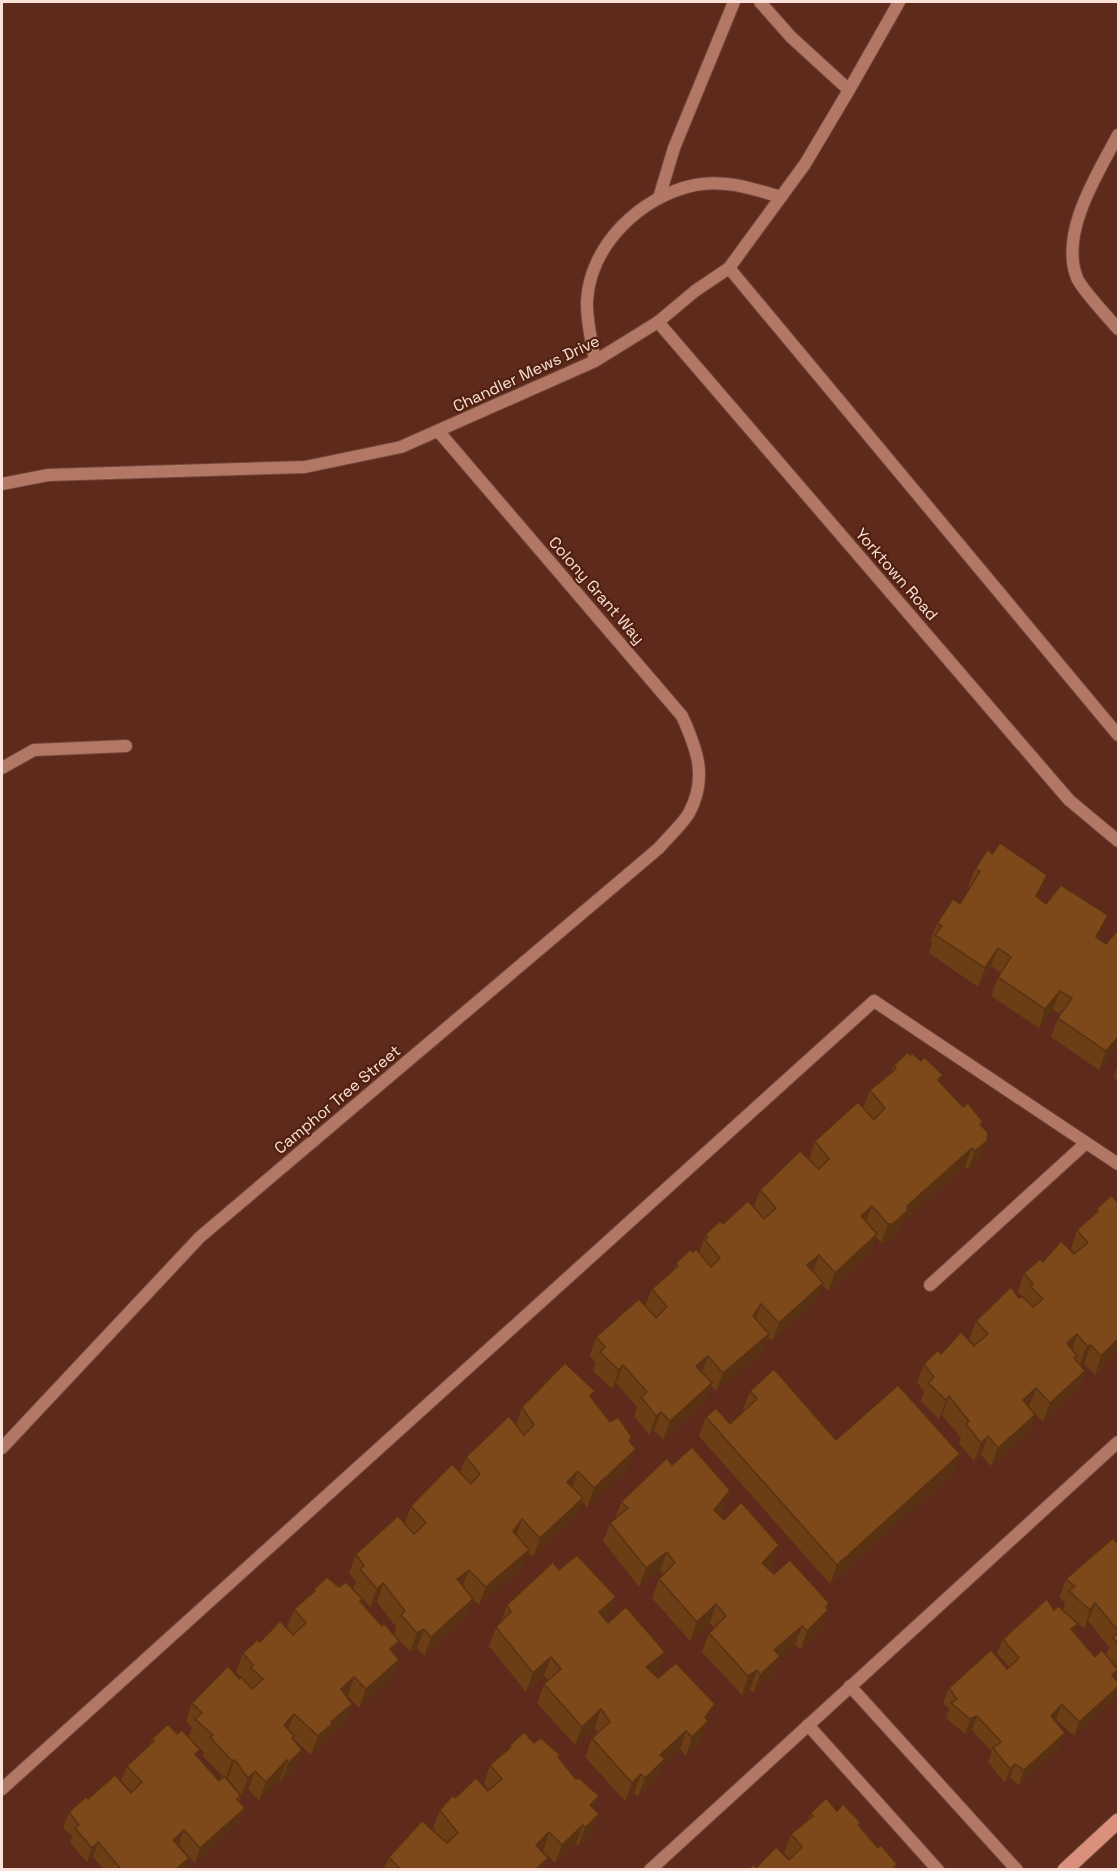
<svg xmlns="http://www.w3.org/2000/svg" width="1120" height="1871" viewBox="0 0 1120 1871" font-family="'Space Grotesk',sans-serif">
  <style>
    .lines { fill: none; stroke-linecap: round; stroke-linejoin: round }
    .lane-casing { stroke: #71463a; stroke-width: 14 }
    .street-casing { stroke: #71463a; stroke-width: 14 }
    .primary-casing { stroke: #71463a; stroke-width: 17 }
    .lane { stroke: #b27765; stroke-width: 12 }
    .street { stroke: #b27765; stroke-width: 12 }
    .primary { stroke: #da907b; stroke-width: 15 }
    .wall { fill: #6c3e16; fill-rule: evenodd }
    .shaded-wall { fill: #583212 }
    .building { fill: #7d481a; stroke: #583212; stroke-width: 1.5 }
    .labels { text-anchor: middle; stroke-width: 4.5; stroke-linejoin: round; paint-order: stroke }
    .street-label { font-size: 16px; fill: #fbe1d9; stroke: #512010 }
  </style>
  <rect width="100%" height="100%" fill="#5d2a1b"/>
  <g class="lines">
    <g class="lane-casing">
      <g id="lane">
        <path d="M760,2l31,35 58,53"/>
        <path d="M659,198l15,-50 60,-146"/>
        <path d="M595,361c-3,-19 -9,-41 -8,-60 3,-56 54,-105 108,-116 30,-6 58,4 86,12"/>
        <path d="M930,1285l156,-142"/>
        <path d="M850,1686l167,184"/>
        <path d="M808,1725l130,145"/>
        <path d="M2,1789l872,-788 244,163"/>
        <path d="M650,1870l468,-428"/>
      </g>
    </g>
    <g class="street-casing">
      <g id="street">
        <path d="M1118,135c-20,38 -59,98 -41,143 5,12 32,40 41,51"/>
        <path d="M729,268l389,467"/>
        <path d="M658,322l411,478 49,41"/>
        <path d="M2,484l46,-9 257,-8 96,-20 194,-86 63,-39 37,-31 34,-23 76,-104 44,-74 50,-88"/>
        <path d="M2,768l32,-18 92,-4"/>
        <path d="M2,1448l198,-211 459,-389c9,-11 23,-23 30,-35 19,-35 8,-64 -7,-97l-243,-284"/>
      </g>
    </g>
    <g class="primary-casing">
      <path id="primary" d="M1065,1870l53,-49"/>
    </g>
    <use href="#lane" class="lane"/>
    <use href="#street" class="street"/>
    <use href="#primary" class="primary"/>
  </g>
  <g class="wall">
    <path d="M992,854l55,21 -9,23 8,6 55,29 -3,6 8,5 13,-16v123l-3,-2 -17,21 -48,-33 7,-19 3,-4 -8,-4 -14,18 -48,-32 7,-19 3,-4 -10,-7 -13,21 -49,-34 3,-10 -2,-1 7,-19 23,-19 10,-16 -2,-1 7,-18z"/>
    <path d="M910,1056l30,26 23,25 19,19 5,15 -7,18 -12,10 -3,-2 -62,55 -3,8 -14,12 -5,1 -5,-6 -5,16 -43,38 -6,-6 -6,17 -44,39 -4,-4 -6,16 -46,38 -5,-5 -6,16 -42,38 -9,-10 -5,5 -15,-19 3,-9 -21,-24 -4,6 -19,-18 3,-8 -6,-7 6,-19 49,-31 7,-17 22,-20 2,-6 17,-11 6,1 7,-19 48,-27 6,-17 49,-31 6,-18 48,-33 7,-18 22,-18 2,-7z"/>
    <path d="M1119,1063v18l-6,-3z"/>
    <path d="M1119,1204v146l-24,25 -11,-11h-4l5,7 -7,19 -35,32 -14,-15v26l-38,33 -10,-11 -7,6 -15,-18 2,-5 -19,-23 -3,4 -18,-18 3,-9 -7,-10 7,-18 17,-10 33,-8v-1l-5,-6 7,-18 46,-24 -4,-5 6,-19 19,-11 31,-8 1,-1 -4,-4 6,-19 18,-16 2,-5z"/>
    <path d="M750,1391l86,49 118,33 -124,111 -131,-148 7,-19 24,7 14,-13 -1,-2z"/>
    <path d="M592,1399l18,23 20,21 -1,24 -42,40 -5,-6 -6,16 -43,40 -5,-5 -6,17 -43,36 -6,-6 -7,19 -42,38 -7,-8 -7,4 -16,-18 2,-7 -19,-25 -7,5 -17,-19 3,-6 -7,-9 7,-19 49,-31 6,-17 49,-33 6,-16 50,-32 6,-18z"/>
    <path d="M672,1465l58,25 -6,19 -5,6 5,5 49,44 -5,5 6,5 55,29 -7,26 -21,20 -6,-4 -16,14 -5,15 -21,19 -3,-4 -8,6 -40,-43 7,-19 5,-5 -4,-5 -20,18 -38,-43 7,-19 4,-4 -3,-5 -21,17 -36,-46 7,-18 5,-4 6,-17z"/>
    <path d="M1119,1543v129l-1,-1 -3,8 4,4v6l-4,11 -41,36 -18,-17 -1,1 4,28 -40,37 -9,-7 -5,5 -17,-21 4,-10 -20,-22 -7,4 -19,-16 3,-9 -6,-6 6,-15 58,-19 2,-2 -12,-14 6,-14 51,-29 41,47 11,-2 3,-8 -21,-26 -4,8 -21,-19 2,-8 -6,-4 7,-19 52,-34z"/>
    <path d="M559,1570l50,46 -4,4 3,3 50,48 -4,3 4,4 57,26 -14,36 -15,16 -6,-7 -17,16 -5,13 -20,19 -4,-4 -9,8 -40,-44 7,-19 6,-5 -3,-5 -20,17 -38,-42 7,-19 4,-4 -4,-4 -18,16 -37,-46 7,-19 5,-5 6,-17z"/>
    <path d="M339,1587l24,13 -1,3 20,23 17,15 -5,13 5,6 -7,19 -33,29 -11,-12 -1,1 5,7 -6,19 -19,15 -1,4 -15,13 -17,-16 8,11 -7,18 -14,14 -1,-3 -21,22 -11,-12 -7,7 -2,6 6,6 -6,15 -44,40 -16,-18 -1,1 11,12 -4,11h-81l-11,-12 -6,5 -17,-19 2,-6 -9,-10 6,-15 19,-13 43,-6 1,-1 -11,-12 6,-14 22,-21 3,-6 45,18 22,24 4,-4 -20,-21 1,-4 -16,-15 4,-9 -6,-7 6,-18 47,-24 2,-2 -5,-5 7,-19 17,-11 33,-7 -6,-8 7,-18 19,-16 1,-4zM228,1778l11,15 -12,-14z"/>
    <path d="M534,1743l26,12 -1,3 40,56 -7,18 -14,14 -2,-2 -21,19 -12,-12h-1l6,7 -5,11h-159l5,-12 48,-23 -4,-6 7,-18 15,-12 34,-8 -5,-6 6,-19 19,-15 1,-5z"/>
    <path d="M837,1811l24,12 -1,4 18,21 19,16 -2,5h-147l42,-10 -6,-6 7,-19 17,-14 2,-6z"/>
  </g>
  <g class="shaded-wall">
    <path d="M1047,875l-6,19 -12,21 7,-19z"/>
    <path d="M1108,915l-7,18 -12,22 7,-18z"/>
    <path d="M998,948l-7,18 -13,21 7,-19z"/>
    <path d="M1060,991l-7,19 -14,18 6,-19z"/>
    <path d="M1119,1036v6l-3,7 -17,21 7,-19z"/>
    <path d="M987,1141l-7,18 -12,10 7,-18z"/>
    <path d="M972,1148l-7,19 -62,55 -3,8 -14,12 -5,1 7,-19z"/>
    <path d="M872,1206l-7,18 -4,-8z"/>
    <path d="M877,1234l-6,19 -43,38 7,-18z"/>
    <path d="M819,1255l-7,19 -5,-9z"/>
    <path d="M823,1283l-7,19 -44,39 7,-18z"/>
    <path d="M761,1304l-7,19 -1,-7z"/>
    <path d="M769,1334l-7,19 -46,38 7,-18z"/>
    <path d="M1077,1334l-6,19 -4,-10z"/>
    <path d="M1119,1338v12l-24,25 6,-19z"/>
    <path d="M1091,1345l-7,19h-4l7,-18z"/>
    <path d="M708,1356l-7,19 -5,-9z"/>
    <path d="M623,1365l-7,18 -4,6 7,-19z"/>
    <path d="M1085,1371l-7,19 -35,32 7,-19z"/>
    <path d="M712,1383l-7,19 -42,38 7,-19z"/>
    <path d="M1036,1388l-7,19 -6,-7z"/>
    <path d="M949,1396l-7,19 -3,4 7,-19z"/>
    <path d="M661,1412l-7,18 -5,5 7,-19z"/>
    <path d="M1035,1415l-6,18 -38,33 7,-18z"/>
    <path d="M988,1436l-7,19 -7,6 7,-18z"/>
    <path d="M636,1449l-7,18 -42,40 7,-19z"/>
    <path d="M960,1454l-6,19 -124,111 7,-19z"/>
    <path d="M578,1471l-7,19 -4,-8z"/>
    <path d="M730,1490l-6,19 -17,19 7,-18z"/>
    <path d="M583,1498l-7,19 -43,40 7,-19z"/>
    <path d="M522,1519l-7,19 -2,-7z"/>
    <path d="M779,1545l-6,19 -17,18 6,-19z"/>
    <path d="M529,1550l-7,19 -43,36 7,-18z"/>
    <path d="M667,1552l-7,18 -21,17 7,-19z"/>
    <path d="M469,1570l-7,18 -5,-9z"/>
    <path d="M383,1583l-6,19 -7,5 7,-18z"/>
    <path d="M616,1597l-7,19 -16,15 6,-19z"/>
    <path d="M473,1599l-7,19 -42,38 7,-19z"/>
    <path d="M829,1603l-4,10 3,-3 -6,19 -21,20 6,-18z"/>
    <path d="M1095,1603l-7,18 -4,8 6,-19z"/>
    <path d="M716,1604l-6,19 -20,18 7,-19z"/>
    <path d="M1078,1624l-5,15 -2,-10z"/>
    <path d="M802,1626l-7,19 -16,14 -5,15 -21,19 7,-18 14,-25z"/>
    <path d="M424,1629l-7,19 -7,4 7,-19z"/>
    <path d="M399,1641l-7,18 -2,-10z"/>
    <path d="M665,1652l-7,19 -19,15 7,-19z"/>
    <path d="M551,1657l-7,19 -18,16 7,-19z"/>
    <path d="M399,1660l-7,19 -33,29 7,-19z"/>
    <path d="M757,1670l-7,19 -8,6 6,-19z"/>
    <path d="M1118,1670l-5,15 -1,-10z"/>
    <path d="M354,1677l-6,19 -14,12 7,-19z"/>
    <path d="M1119,1686l-4,14 -41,36 5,-14z"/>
    <path d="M352,1704l-6,19 -19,15 -1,4 -15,13 7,-19 13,-14z"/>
    <path d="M715,1704l-14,36 -15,16 6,-19 13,-20z"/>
    <path d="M1062,1704l-6,15 -10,11 5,-14z"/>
    <path d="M601,1709l-6,19 -20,17 7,-18z"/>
    <path d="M294,1714l-7,19 -3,-8z"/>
    <path d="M977,1716l-5,14 -7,4 5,-15z"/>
    <path d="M686,1731l-6,18 -17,16 -5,13 -20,19 7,-19 15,-23z"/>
    <path d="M1065,1733l-6,15 -40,37 5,-15z"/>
    <path d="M302,1750l-7,18 -14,14 7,-19z"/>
    <path d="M235,1760l-7,18 -3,2 7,-19z"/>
    <path d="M287,1760l-7,19 -21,22 7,-19z"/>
    <path d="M1015,1764l-5,14 -5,5 5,-14z"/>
    <path d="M255,1771l-7,18 -7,7 7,-18z"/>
    <path d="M641,1774l-7,19 -9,8 7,-18z"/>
    <path d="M599,1796l-7,19 -2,-10z"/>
    <path d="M245,1808l-6,15 -44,40 5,-15z"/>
    <path d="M599,1814l-7,18 -14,14 7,-18z"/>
    <path d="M583,1825l-7,19 -21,19 7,-18z"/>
    <path d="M184,1830l-5,15 -11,10 5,-15z"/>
    <path d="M549,1832l-6,19 -14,12 7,-18z"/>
    <path d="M98,1842l-5,15 -6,5 5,-14z"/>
    <path d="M189,1858l-4,11h-9z"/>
    <path d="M548,1858l-5,11h-7z"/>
  </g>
  <g class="building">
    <path d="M1000,843l47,32 -11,21 10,8 15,-19 47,30 -12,22 10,7 13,-16v108l-13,15 -48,-33 14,-20 -12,-7 -15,18 -47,-32 13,-20 -13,-9 -13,20 -50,-33 7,-9 -5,-3 16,-24 7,5 20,-33 -5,-2 13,-20 4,5z"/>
    <path d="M908,1052l2,4 2,-3 9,8 3,-4 19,18 -5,5 25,27 5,-4 15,19 -3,2 8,9 -1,8 -12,10 -3,-3 -65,58v5l-14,13h-5l-16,-18 -11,10 16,18 -42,39 -16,-18 -12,10 16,18 -44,40 -18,-19 -8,12 16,18 -46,39 -15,-17 -12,10 16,17 -42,38 -9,-9 -5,4 -15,-19 6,-5 -24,-27 -4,5 -19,-18 5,-5 -9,-10 43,-38 17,19 11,-11 -15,-18 26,-23 -2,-3 14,-13 3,2 3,-3 15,18 9,-9 -15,-18 2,-2 -1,-4 14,-13 3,3 25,-23 16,18 12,-11 -16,-18 40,-39 19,18 10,-10 -14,-18 43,-39 16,18 11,-12 -15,-18 26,-21 -2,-4z"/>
    <path d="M1111,1195l8,9v134l-18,18 -10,-11 -4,1 -10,-12 -10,9 10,13 -3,2 11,13 -35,32 -14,-15 -13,12 12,15 -37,33 -10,-12 -7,7 -15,-19 3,-3 -20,-25 -3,4 -18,-17 6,-6 -10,-13 14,-14 3,4 20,-22 13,14 14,-12 -12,-13 35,-34 8,11 4,-1 10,10 10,-8 -12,-12 2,-3 -9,-11 16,-14 3,3 18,-21 13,13 14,-11 -11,-13 21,-19 -1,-2z"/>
    <path d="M565,1363l30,28 -5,5 20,26 8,-5 14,20 -3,4 7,8 -42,39 -16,-17 -11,11 16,16 -43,40 -18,-19 -9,12 16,19 -43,37 -17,-17 -12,9 16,20 -42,38 -7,-8 -7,4 -16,-18 4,-4 -22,-28 -6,6 -17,-20 4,-3 -8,-12 42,-38 16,18 12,-11 -15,-17 41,-42 19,20 9,-10 -14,-17 43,-41 15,19 10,-10 -12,-18z"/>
    <path d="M774,1369l62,71 62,-55 62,69 -123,111 -131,-148 10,-9 14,16 27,-25 -7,-8z"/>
    <path d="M692,1447l38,43 -16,20 10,10 17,-18 38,43 -17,18 12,11 16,-14 39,43 -3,4 2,3 -21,21 -5,-5 -28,24 6,6 -20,19 -3,-5 -9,6 -39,-43 17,-17 -10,-12 -19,18 -38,-43 16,-16 -8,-11 -21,16 -36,-45 18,-15 -7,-6 46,-44 5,7z"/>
    <path d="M1113,1538l6,7v87l-24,-29 -5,7 -21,-19 6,-5 -9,-7z"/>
    <path d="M577,1555l39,42 -17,15 9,11 18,-16 39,45 -19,15 12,11 18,-15 39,41 -10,13 3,4 -16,16 -6,-6 -26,24 5,4 -20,19 -4,-4 -9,9 -40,-45 18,-16 -9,-13 -19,18 -38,-43 17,-15 -10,-12 -18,16 -37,-46 15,-15 -4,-7 46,-43 6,8z"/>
    <path d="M327,1577l12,10 7,-5 17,18 -3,1 22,25 2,-3 15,18 -9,8 9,11 -33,29 -12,-12 -13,12 11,15 -21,18 1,2 -14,12 -24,-22 -10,11 10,11 -2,2 10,12 -14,13 -1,-3 -21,22 -11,-11 -7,7 -13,-18 -3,1 -22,-24 3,-2 -18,-16 7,-6 -10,-10 36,-37 11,13 2,-2 11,12 11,-10 -12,-11 2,-3 -10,-12 14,-13 3,2 20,-21 13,14 13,-12 -12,-14 21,-18 -1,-2z"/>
    <path d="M1047,1599l7,11 4,-4 20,18 -7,5 24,28 7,-7 16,20 -6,5 7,8v3l-40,36 -17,-18 -11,12 14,17 -41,37 -9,-6 -5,5 -17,-21 8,-6 -24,-26 -7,3 -19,-16 6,-4 -8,-11 42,-38 16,19 12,-11 -16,-19z"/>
    <path d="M1119,1633v12l-7,-8z"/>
    <path d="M168,1724l9,10 5,-4 18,20 -5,4 24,27 5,-5 17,20 -4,3 8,9 -45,40 -16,-18 -11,10 16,18 -13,11h-55l-23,-27 -6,6 -17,-20 4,-3 -10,-13 17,-15 2,2 27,-24 16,18 11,-11 -15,-16 27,-25 -2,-2z"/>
    <path d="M524,1732l10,11 7,-5 19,17 -2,2 18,22 3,-1 20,18 -9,9 9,9 -14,14 -2,-3 -21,20 -13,-13 -13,13 12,13 -12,11h-137h1l-11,-12 33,-36 25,22 11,-10 -18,-23 13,-15 2,3 21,-20 12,13 14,-12 -12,-14 21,-18 -1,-2z"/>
    <path d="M826,1798l11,13 6,-7 18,19 -3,2 20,23 3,-3 16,19 -5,5h-144l5,-4 4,2 19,-20 13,13 13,-13 -11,-13 22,-18 -3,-2z"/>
  </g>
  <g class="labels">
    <g class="street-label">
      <text transform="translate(526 373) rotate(-25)" y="6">Chandler Mews Drive</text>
      <text transform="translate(897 574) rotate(49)" y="6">Yorktown Road</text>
      <text transform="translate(597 590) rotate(49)" y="6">Colony Grant Way</text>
      <text transform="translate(337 1099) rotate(-40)" y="6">Camphor Tree Street</text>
    </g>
  </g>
  <rect width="1120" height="1871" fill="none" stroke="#fbe1d9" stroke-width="6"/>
</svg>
